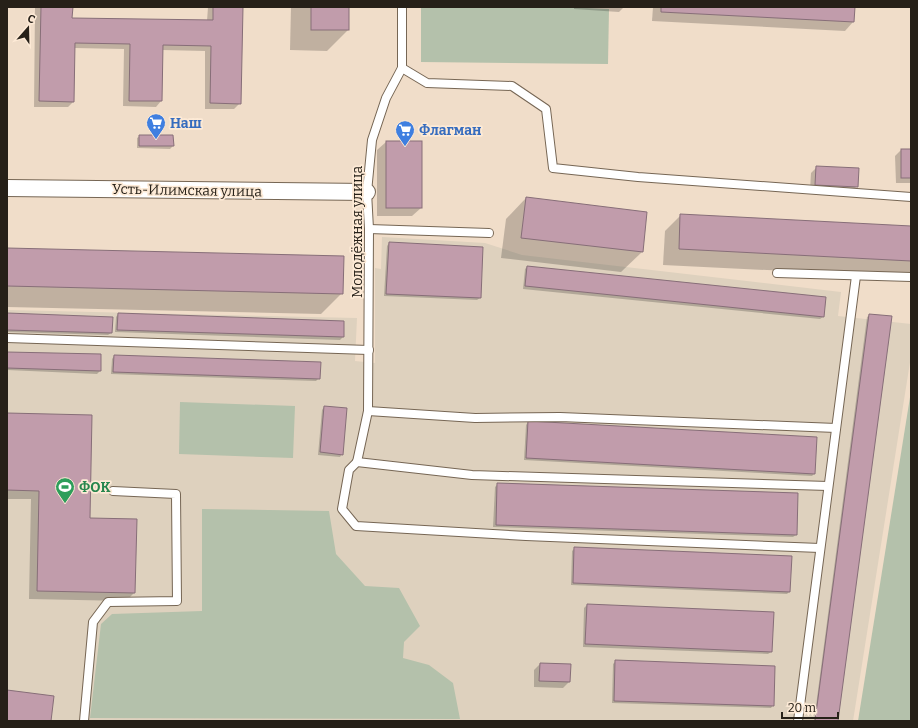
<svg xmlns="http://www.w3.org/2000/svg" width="918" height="728" viewBox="0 0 918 728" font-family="Bitter,serif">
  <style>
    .industrial { fill: #ded1be }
    .green { fill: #b4c1ab }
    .shadow { fill: #0003 }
    .building { fill: #c19cab; stroke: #876e78 }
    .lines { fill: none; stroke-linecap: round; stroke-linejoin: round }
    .service-casing { stroke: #766654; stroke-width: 10 }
    .minor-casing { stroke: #766654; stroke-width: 18 }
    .service { stroke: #fff; stroke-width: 8 }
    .minor { stroke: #fff; stroke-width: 16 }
    .labels { text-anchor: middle; stroke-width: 3.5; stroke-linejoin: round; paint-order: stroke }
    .shop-label { font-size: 14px; font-weight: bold; fill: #366cbe; stroke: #fdead6; text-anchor: start }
    .street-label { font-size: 14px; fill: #262018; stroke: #fdead6 }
    .leisure-label { font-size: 14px; font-weight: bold; fill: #27864d; stroke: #fdead6; text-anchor: start }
  </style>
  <rect width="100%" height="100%" fill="#f0ddc9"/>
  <path class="industrial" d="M382,237l103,6 37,12 319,37 -3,24 73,8v32l-58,365h-846v-411l350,8 -2,43 20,2v-95l6,1z"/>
  <g class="green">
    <path d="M421,7h143l45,2 -1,55 -187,-2z"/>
    <path d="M911,391v330h-53z"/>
    <path d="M180,402l115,4 -2,52 -114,-4z"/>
    <path d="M202,509l127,2 7,43 29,32 34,2 21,38 -16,16 -1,16 26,7 24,18 7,36 -370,-1 11,-94 11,-10 90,-3z"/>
  </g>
  <g class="shadow">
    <path d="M35,7h37l-1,12 136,2 1,-14h34l-2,96 -6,6h-29v-58l-43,-1 -1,51 -5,6 -33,-1 1,-57 -50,-1 -1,54 -5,5h-34z"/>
    <path d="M291,7h57v23l-21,21 -37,-1z"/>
    <path d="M574,7h50l-5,5 -45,-3z"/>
    <path d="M653,7h201l-1,15 -8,9 -193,-10z"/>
    <path d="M140,136h32l1,10 -3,3 -33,-1v-10z"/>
    <path d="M386,142l35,66 -9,8h-35v-66z"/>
    <path d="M901,150h10v33h-15l-1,-27z"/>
    <path d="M817,167l40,19 -6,6 -41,-2 1,-17z"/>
    <path d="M526,198l116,54 -21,20 -120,-14 5,-39z"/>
    <path d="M681,215l230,12v50l-248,-12 2,-34z"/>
    <path d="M389,243l91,55 -3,2 -93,-4 3,-50z"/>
    <path d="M7,249l335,44 -21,21 -314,-7z"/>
    <path d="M527,267l296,50 -3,2 -297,-30 2,-20z"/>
    <path d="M7,314l104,19 -3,2 -101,-3z"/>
    <path d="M118,314l225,23 -3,3 -225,-8 1,-15z"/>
    <path d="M870,315l-33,406h-23l53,-404z"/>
    <path d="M7,353l93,18 -3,3 -90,-4z"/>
    <path d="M114,356l205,22 -3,3 -205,-7 1,-15z"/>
    <path d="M324,407l18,47 -2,3 -22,-2 4,-45z"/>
    <path d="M7,414l82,105 45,74 -8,8 -97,-2 2,-100h-24z"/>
    <path d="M528,422l286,52 -2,2 -288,-16 2,-35z"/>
    <path d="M498,484l298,51 -3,2 -300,-10 2,-40z"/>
    <path d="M575,548l214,44 -2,2 -216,-9 1,-34z"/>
    <path d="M587,605l184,47 -3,2 -185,-7 1,-39z"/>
    <path d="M616,661l157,44 -2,3 -159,-5 1,-39z"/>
    <path d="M540,664l29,18 -6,6 -29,-1v-17z"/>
  </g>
  <g class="building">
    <path d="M41,7h32l-1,11 141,2v-13h30l-2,97 -31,-1 1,-57 -48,-1 -1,56h-33l1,-57 -55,-1 -1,59 -35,-1z"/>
    <rect x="311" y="7" width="38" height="23"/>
    <path d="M661,7h194l-1,15 -193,-10z"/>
    <path d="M139,135h34l1,11h-35z"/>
    <rect x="386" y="141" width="36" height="67"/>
    <rect x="901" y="149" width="10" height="29"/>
    <path d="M816,166l43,2 -1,19 -43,-2z"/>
    <path d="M526,197l121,15 -4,40 -122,-14z"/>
    <path d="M680,214l231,12v35l-232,-12z"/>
    <path d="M389,242l94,5 -2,51 -95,-4z"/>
    <path d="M7,248l337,8 -1,38 -336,-8z"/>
    <path d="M527,266l299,31 -2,20 -299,-31z"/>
    <path d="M7,313l106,4 -1,16 -105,-3z"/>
    <path d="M118,313l226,8v16l-227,-7z"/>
    <path d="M869,314l23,2 -54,405h-23z"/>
    <path d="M7,352l94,2v17l-94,-3z"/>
    <path d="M114,355l207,7 -1,17 -207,-7z"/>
    <path d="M324,406l23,2 -4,47 -23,-3z"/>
    <path d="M7,413l85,2 -2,103 47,1 -2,74 -98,-2 2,-100 -32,-1z"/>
    <path d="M528,421l289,16 -2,37 -289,-16z"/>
    <path d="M497,483l301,10 -1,42 -301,-10z"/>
    <path d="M574,547l218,9 -2,36 -217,-9z"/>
    <path d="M587,604l187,8 -2,40 -187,-8z"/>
    <path d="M615,660l160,6 -1,40 -160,-5z"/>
    <path d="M540,663l31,1 -1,18 -31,-1z"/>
    <path d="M7,690l47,6 -3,25h-44z"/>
  </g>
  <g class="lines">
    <g class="service-casing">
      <g id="service">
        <path d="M402,68l25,15 85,3 34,23 7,59 85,9 273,20"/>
        <path d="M369,229l120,4"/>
        <path d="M777,273l134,4"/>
        <path d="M7,338l362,12"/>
        <path d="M368,411l107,7 85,-1 276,11"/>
        <path d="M357,462l-8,8 -7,39 14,17 170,10 294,12"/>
        <path d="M357,462l115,13 356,11"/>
        <path d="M357,462l11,-51 1,-182 -2,-37 5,-52 14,-42 16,-30v-61"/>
        <path d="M84,721l9,-99 15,-20 69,-1 -1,-107 -63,-3"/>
        <path d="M798,721l58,-445"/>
      </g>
    </g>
    <g class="minor-casing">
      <path id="minor" d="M7,188l360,4"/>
    </g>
    <use href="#service" class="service"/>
    <use href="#minor" class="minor"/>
  </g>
  <defs>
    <g id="supermarket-pin" transform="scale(1)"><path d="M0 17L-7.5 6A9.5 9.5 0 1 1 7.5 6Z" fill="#3f7fe0" stroke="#fdead6"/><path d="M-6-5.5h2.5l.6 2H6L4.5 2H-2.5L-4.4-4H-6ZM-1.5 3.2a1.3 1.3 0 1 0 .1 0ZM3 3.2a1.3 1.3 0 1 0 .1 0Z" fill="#fff"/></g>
    <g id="stadium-pin" transform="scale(1)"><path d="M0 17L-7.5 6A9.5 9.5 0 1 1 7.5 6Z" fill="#2e9e5b" stroke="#fdead6"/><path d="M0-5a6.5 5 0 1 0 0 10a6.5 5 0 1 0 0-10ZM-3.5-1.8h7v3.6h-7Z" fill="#fff"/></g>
  </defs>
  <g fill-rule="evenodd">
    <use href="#supermarket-pin" x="156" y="123"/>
    <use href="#supermarket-pin" x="405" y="130"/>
    <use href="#stadium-pin" x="65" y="487"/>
  </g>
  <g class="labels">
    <g class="shop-label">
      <text x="170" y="128">Наш</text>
      <text x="419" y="135">Флагман</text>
    </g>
    <g class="street-label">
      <text transform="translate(187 190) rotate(1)" y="5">Усть-Илимская улица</text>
      <text transform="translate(357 232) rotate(-90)" y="5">Молодёжная улица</text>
    </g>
    <g class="leisure-label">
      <text x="79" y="492">ФОК</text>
    </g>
  </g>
  <rect width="918" height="728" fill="none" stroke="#262018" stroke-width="16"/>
  <g transform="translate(28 28) rotate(20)" stroke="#fdead6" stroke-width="3" paint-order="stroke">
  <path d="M0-3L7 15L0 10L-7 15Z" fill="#262018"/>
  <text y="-6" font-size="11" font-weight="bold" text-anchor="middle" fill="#262018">С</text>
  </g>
  <path d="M782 712v6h56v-6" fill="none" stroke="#262018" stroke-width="2"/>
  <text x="788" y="712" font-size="12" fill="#262018" stroke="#fdead6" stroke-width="3" paint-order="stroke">20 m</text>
</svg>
